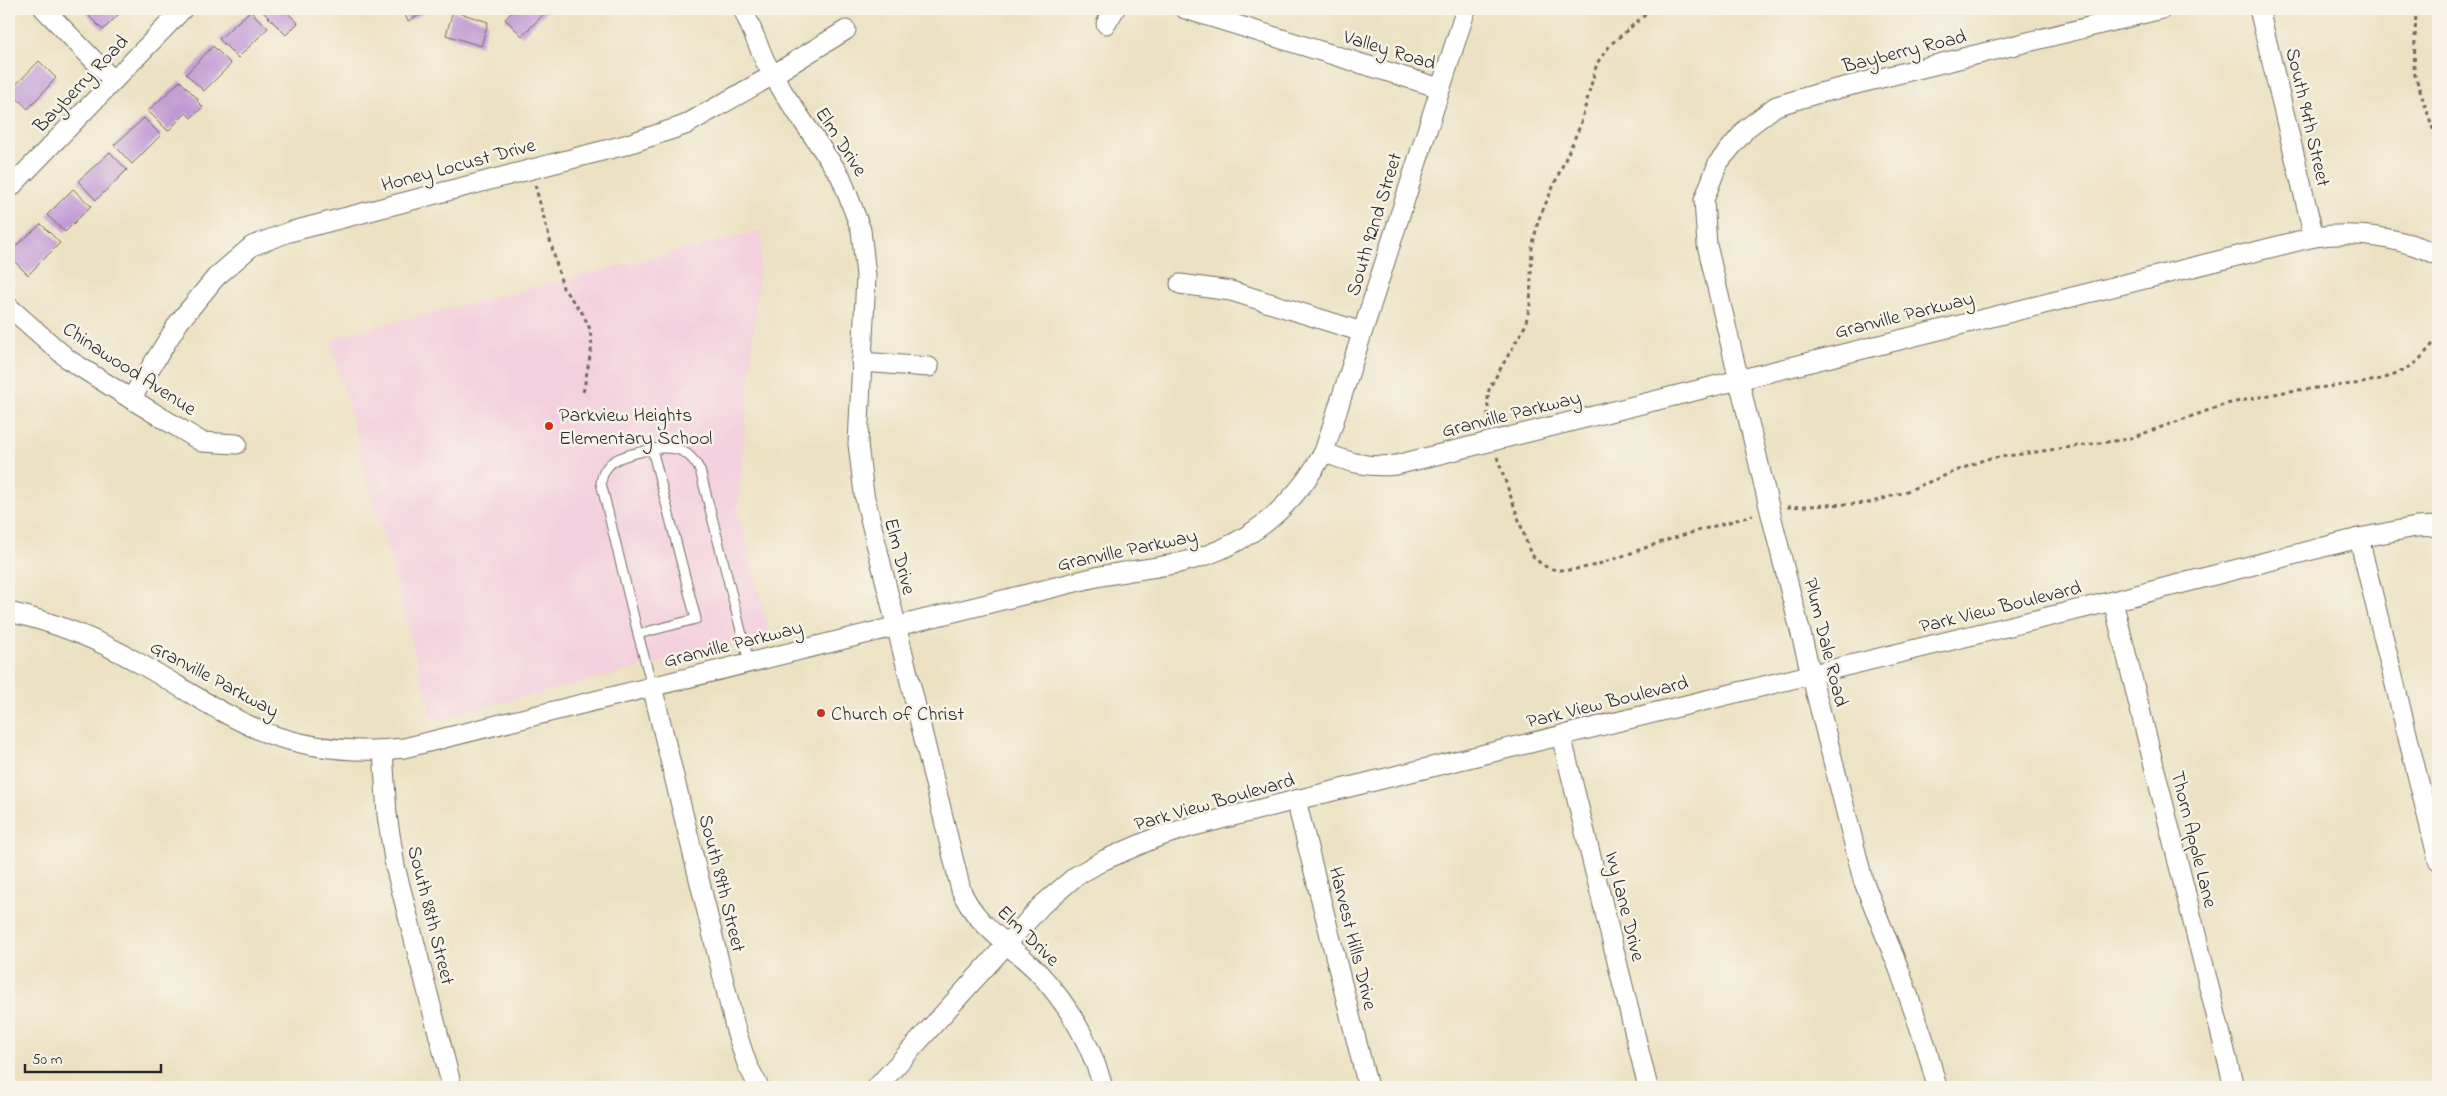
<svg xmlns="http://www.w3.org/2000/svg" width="2447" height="1096" viewBox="0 0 2447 1096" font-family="'Indie Flower',sans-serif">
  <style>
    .built { fill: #f4cfde }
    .building { fill: #c098d3 }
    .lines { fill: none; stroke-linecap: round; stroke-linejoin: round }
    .lane-casing { stroke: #6f6b60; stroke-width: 11 }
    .street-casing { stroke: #6f6b60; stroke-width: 21 }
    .path { stroke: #6f6b60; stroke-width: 3; stroke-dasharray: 4 4; stroke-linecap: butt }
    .lane { stroke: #fff; stroke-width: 9 }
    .street { stroke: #fff; stroke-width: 19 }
    .poi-dot { fill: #c8321e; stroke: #f7f3e8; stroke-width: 2 }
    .labels { text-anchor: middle; stroke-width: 5; stroke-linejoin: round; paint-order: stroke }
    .street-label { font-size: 20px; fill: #2b2b2b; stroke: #f7f3e8 }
    .poi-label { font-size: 20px; fill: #2b2b2b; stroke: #f7f3e8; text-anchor: start }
  </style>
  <rect width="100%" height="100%" fill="#f7f3e8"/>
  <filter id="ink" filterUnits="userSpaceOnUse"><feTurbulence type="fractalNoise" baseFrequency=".02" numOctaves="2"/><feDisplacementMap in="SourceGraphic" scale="10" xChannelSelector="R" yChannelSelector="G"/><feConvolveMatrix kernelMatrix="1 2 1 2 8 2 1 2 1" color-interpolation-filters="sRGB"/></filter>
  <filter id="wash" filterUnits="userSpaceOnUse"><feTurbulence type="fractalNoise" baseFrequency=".0096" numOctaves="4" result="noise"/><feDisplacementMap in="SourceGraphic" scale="20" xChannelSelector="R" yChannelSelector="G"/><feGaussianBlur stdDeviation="1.12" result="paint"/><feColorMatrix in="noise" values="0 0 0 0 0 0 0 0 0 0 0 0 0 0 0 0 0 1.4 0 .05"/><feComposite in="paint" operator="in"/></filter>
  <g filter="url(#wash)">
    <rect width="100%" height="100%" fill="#ece2c3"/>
    <path class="built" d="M763,230l-25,280 32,125 -337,85 -102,-378 13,-7z"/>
    <g id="blocks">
      <g class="building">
        <path d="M89,9h32l2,1 -20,20 -18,-18z"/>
        <path d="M260,9h27l-2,1 13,13 -12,12z"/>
        <path d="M402,9h30l-24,12z"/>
        <path d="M515,9h34l-27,27 -17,-17z"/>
        <path d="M250,11l18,17 -30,30 -19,-19z"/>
        <path d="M453,11l35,11 -7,24 -35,-11z"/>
        <path d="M213,46l18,18 -27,27 -18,-17z"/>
        <path d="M39,61l17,17 -28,31 -18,-18z"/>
        <path d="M180,81l18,18 -1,2 6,6 -12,11 -5,-5 -18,18 -20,-20z"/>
        <path d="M144,118l17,17 -29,29 -18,-19z"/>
        <path d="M110,152l17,18 -31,30 -18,-19z"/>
        <path d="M73,189l18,17 -26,26 -18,-17z"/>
        <path d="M41,224l19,19 -32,32 -19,-19v-4z"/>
      </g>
    </g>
  </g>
  <g filter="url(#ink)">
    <use href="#blocks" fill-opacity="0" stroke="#6f6b60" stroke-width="1"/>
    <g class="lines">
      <g class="lane-casing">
        <g id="lane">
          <path d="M652,449l44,170 -58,15 -37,-151c3,-27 29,-28 51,-34z"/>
          <path d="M652,449c23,-3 37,0 48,21l49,192"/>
          <path d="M638,634l14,52"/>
        </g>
      </g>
      <g class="street-casing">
        <g id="street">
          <path d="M44,9l69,71"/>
          <path d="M743,9l22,52 20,34 56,82 20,53 5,46 -8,168 6,50 97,396c14,35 50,55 76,81 31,33 54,73 66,116"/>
          <path d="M1185,9l255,79"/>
          <path d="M2259,9l55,228"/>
          <path d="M1106,24l9,-15"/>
          <path d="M9,189l174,-180"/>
          <path d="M1180,284l51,7 131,41"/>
          <path d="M9,307l60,53 62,39 71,43 35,2"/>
          <path d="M861,362l68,5"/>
          <path d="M131,399l48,-77 37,-45 36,-31 37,-14 336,-87 60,-20 88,-50 73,-45"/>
          <path d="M1324,452l142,-443"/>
          <path d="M2359,538l79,322"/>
          <path d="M2113,601l121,486"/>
          <path d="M9,612c45,10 90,28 130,51 43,24 84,53 130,71 43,15 90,19 135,14l688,-170c30,-7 61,-9 91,-16 64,-15 109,-53 141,-110 25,11 45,16 72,13l918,-228c42,-6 86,0 124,18"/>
          <path d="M652,686l84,345 11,33 12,23"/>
          <path d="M1561,735l87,352"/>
          <path d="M383,750l4,65 8,51 57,221"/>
          <path d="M1296,800l72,287"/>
          <path d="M877,1087l165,-182 34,-29 28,-16 51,-22 35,-11 106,-27 817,-199 246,-63 57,-11 22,-1"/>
          <path d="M1937,1087l-11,-41 -27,-77 -36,-89 -93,-369 -63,-266 -3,-45 14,-37 29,-35 29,-22 40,-12 346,-85"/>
        </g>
      </g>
      <g class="path">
        <path d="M2416,9l-2,63 24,72"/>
        <path d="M535,185l28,103 20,26 7,15 2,17 -9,47"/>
        <path d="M1488,424v-31l2,-6 35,-61 5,-21 2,-57 6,-27 42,-95 17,-63 14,-19 41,-35"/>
        <path d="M1497,457l33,95c8,11 17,18 32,18 29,1 74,-20 103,-29 29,-10 59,-17 88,-26"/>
        <path d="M1787,507l82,-4 33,-10 84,-34 142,-20 98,-35 63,-13 73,-8 23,-5 12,-4 21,-13 20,-23"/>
      </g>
      <use href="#lane" class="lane"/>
      <use href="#street" class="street"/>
    </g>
  </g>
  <g class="poi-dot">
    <circle cx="549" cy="426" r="5"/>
    <circle cx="821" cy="713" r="5"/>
  </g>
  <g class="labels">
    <g class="street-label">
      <text transform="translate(1390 49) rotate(17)" y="7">Valley Road</text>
      <text transform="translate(1904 50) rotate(-14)" y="7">Bayberry Road</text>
      <text transform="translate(80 83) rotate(-46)" y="7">Bayberry Road</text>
      <text transform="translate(2309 117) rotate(77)" y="7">South 94th Street</text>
      <text transform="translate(842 141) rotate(57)" y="7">Elm Drive</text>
      <text transform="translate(458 164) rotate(-15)" y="7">Honey Locust Drive</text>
      <text transform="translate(1373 224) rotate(-73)" y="7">South 92nd Street</text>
      <text transform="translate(1904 314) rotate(-14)" y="7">Granville Parkway</text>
      <text transform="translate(130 368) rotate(33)" y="7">Chinawood Avenue</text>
      <text transform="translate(1511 413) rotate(-14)" y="7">Granville Parkway</text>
      <text transform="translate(1127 549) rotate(-12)" y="7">Granville Parkway</text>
      <text transform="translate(901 556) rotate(76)" y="7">Elm Drive</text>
      <text transform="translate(2000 606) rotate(-14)" y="7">Park View Boulevard</text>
      <text transform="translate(1827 642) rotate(76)" y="7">Plum Dale Road</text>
      <text transform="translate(733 643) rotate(-14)" y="7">Granville Parkway</text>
      <text transform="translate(215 678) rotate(28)" y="7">Granville Parkway</text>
      <text transform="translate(1607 701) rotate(-14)" y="7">Park View Boulevard</text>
      <text transform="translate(1214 801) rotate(-16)" y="7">Park View Boulevard</text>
      <text transform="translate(2195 839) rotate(76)" y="7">Thorn Apple Lane</text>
      <text transform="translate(723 883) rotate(76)" y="7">South 89th Street</text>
      <text transform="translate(1626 906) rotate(76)" y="7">Ivy Lane Drive</text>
      <text transform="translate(432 915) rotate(76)" y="7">South 88th Street</text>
      <text transform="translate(1029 935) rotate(44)" y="7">Elm Drive</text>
      <text transform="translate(1354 938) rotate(76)" y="7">Harvest Hills Drive</text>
    </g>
    <g class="poi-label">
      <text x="559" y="421">Parkview Heights<tspan x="559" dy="23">Elementary School</tspan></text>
      <text x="831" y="720">Church of Christ</text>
    </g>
  </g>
  <rect width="2447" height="1096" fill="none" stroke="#f7f3e8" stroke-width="30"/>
  <path d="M25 1064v8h136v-8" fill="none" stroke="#2b2b2b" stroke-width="2.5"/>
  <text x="32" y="1064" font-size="15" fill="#2b2b2b" stroke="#f7f3e8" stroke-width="4" paint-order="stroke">50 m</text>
</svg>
